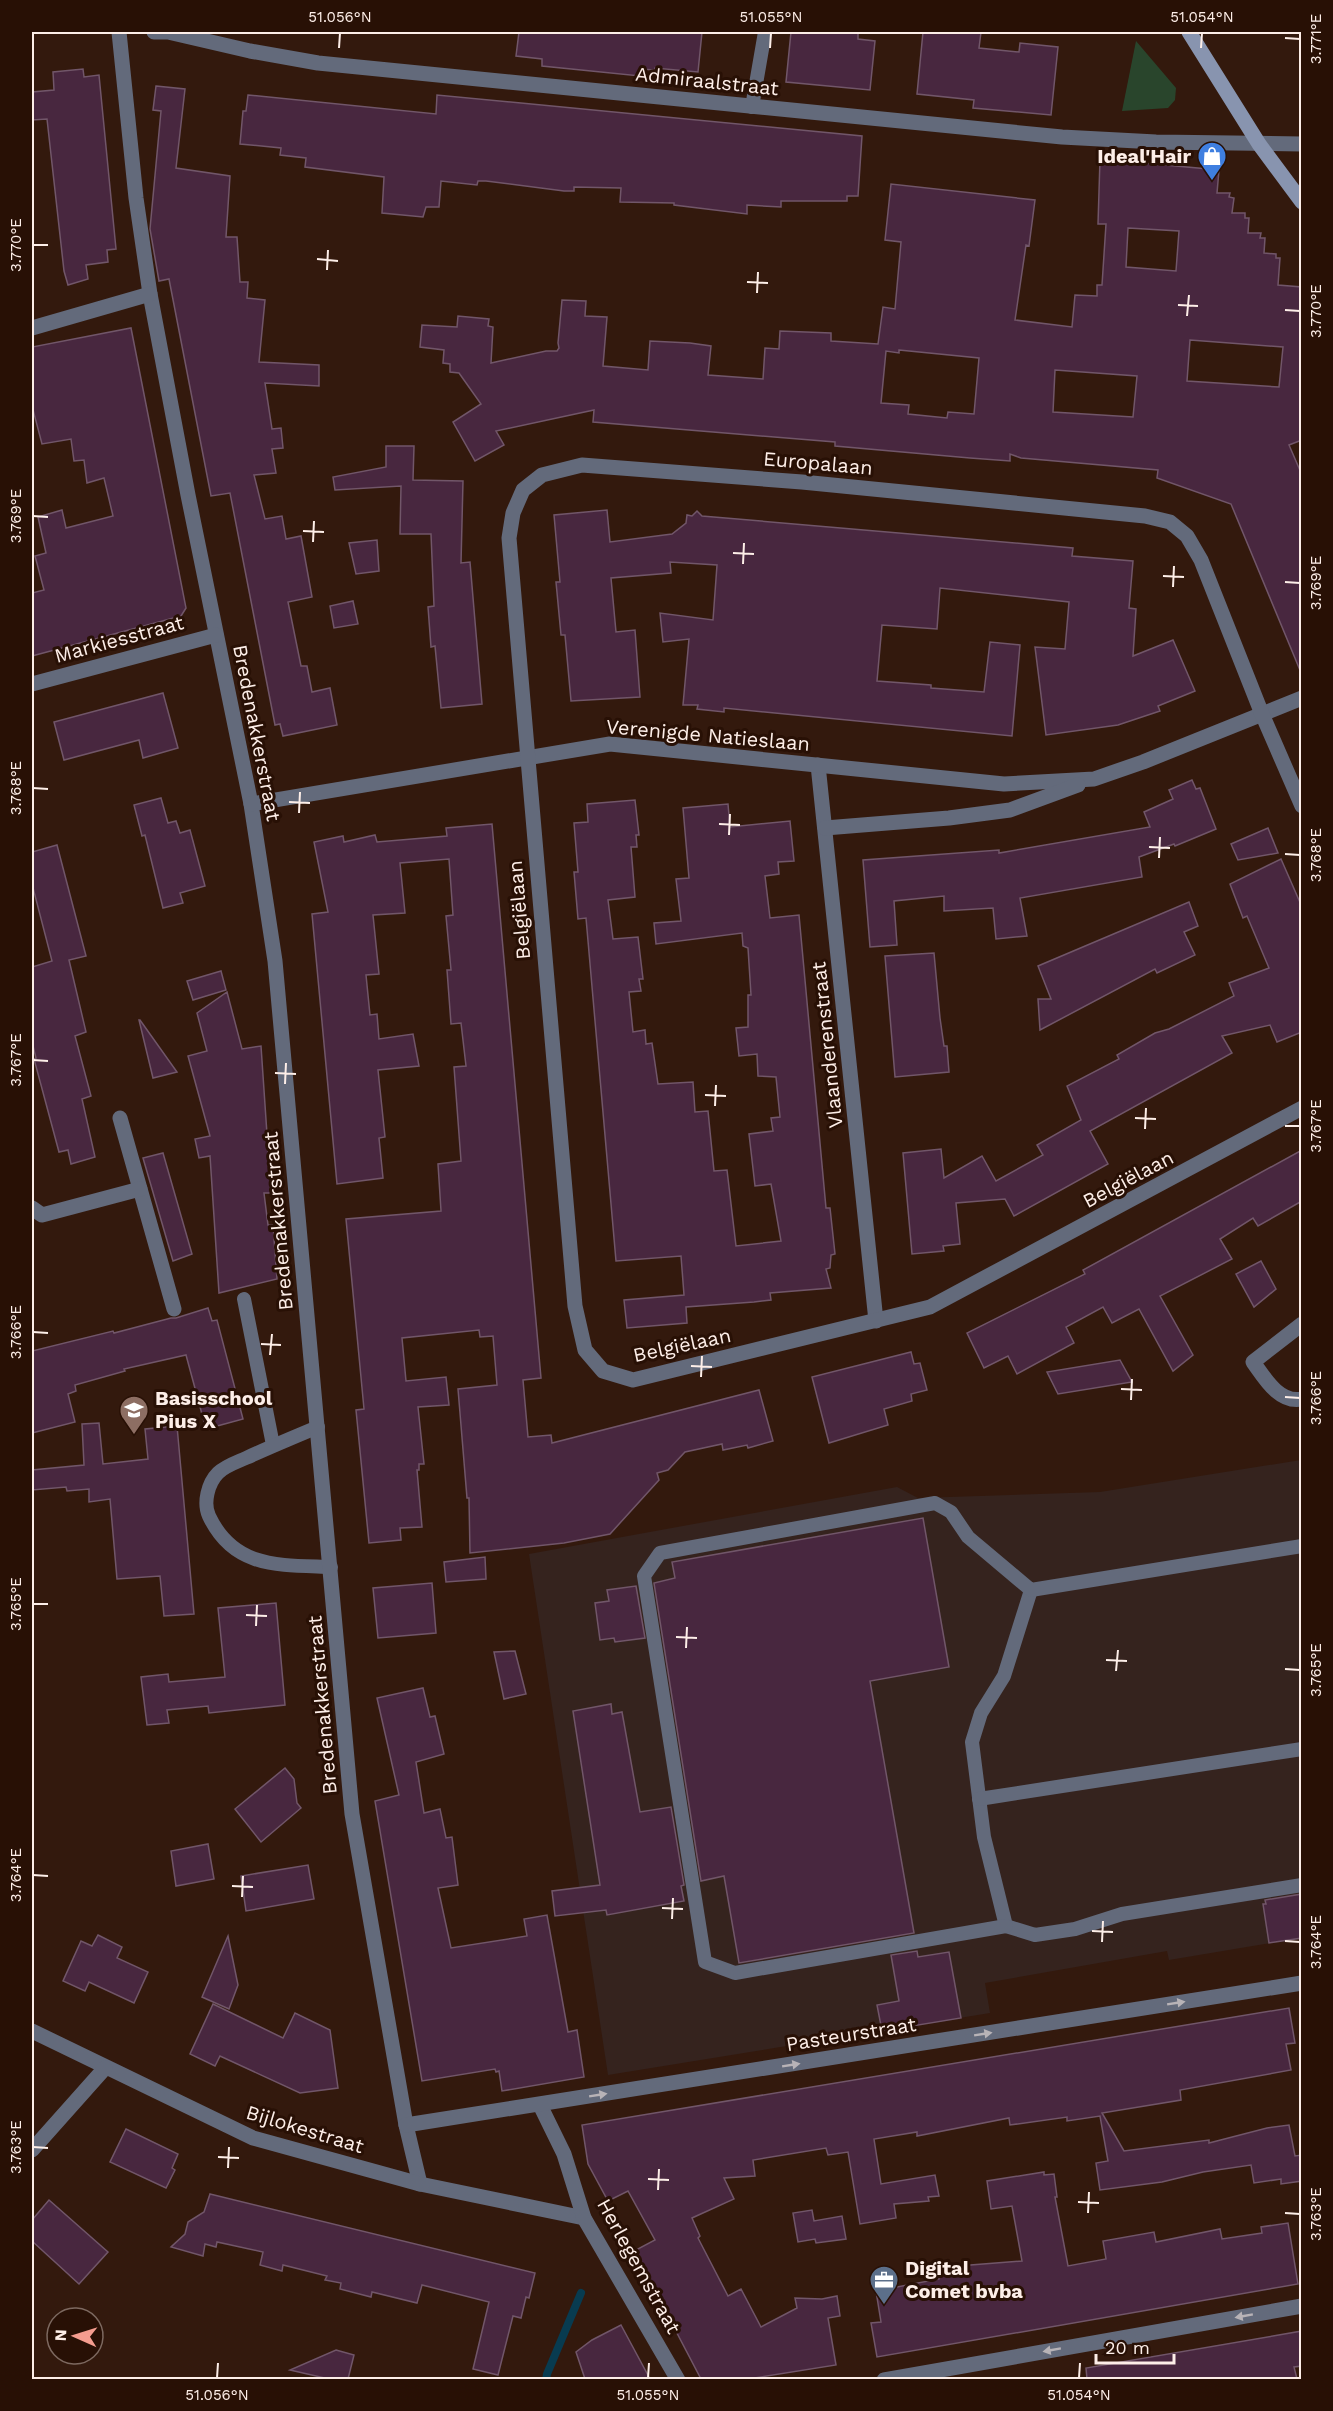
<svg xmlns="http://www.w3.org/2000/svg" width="1333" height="2411" viewBox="0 0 1333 2411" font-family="'Work Sans',sans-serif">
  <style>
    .industrial { fill: #35231e }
    .green { fill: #29452c }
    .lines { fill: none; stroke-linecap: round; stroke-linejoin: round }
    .stream { stroke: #083b50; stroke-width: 8 }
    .building { fill: #48273f; stroke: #715669; stroke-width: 1.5; fill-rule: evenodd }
    .service { stroke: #636a7b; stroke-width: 14 }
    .minor { stroke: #636a7b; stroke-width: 15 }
    .secondary { stroke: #8894af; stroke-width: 15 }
    .oneway { fill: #b8b3b7 }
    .ticks { fill: none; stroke: #fdeee8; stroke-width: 2 }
    .labels { text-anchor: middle; stroke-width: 6; stroke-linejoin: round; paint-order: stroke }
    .street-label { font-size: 20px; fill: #fdeee8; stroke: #281005 }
    .poi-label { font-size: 20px; font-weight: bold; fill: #fdeee8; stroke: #281005; text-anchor: start }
    .neatline { fill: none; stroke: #fdeee8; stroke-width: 2 }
    .ticks-label { font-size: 15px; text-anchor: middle; fill: #fdeee8 }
  </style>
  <rect width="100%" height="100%" fill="#33190d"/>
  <path class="industrial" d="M1301,1460v478l-132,22 -2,-9 -182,32 5,30 -382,62 -79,-521 368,-67 21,11 182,-6z"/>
  <path class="green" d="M1136,41l40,47 -1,12 -7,8 -46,3z"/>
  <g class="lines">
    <path class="stream" d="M546,2380l1,-6 34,-81"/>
  </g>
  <g class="building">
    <path d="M519,32h183l-4,40 -43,-4v2l-15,-1v7l-98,-10v-7l-26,-3z"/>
    <path d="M791,32h67v7l17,2 -5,49 -84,-8z"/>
    <path d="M923,32h58l-2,16 40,4 1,-9 38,4 -7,68 -78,-7 1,-8 -57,-6z"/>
    <path d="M83,69l1,8 15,-2 17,174 -9,1 1,12 -22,3 2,14 -20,6 -4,-14 -17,-152 -15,1v-28l22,-2 -1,-18z"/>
    <path d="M156,86l29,3 -9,79 54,8 -4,61h11l3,45h8l-1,16 18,2 -6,62 60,3v21l-54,-3 7,46 9,-1 2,20 -11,1 4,24 -22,2 11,44 17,-3 4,23 15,-3 11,61 -24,5 13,64h6l5,26 18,-4 7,37 -54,11 -3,-12 -5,1 -45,-232 -19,3 -42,-217 -10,2 -9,-52 11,-118 -8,-1z"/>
    <path d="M248,95l188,19 1,-19 425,41 -4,60h-11v5h-66v6l-34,-2v9l-73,-9v-2l-54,-1 1,-14 -47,-1v4h-10l-78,-10h-8l-1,4 -36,-4 -2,26h-13l-3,10 -41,-4 2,-36 -79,-10 1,-9 -26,-3 1,-7 -41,-4 3,-33h3z"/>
    <path d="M1100,159l119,11 -2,23h13l-1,4 5,1 -2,15h13v5h4l-1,15h13l-1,5h5l-1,15 12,1v4h4l-2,27 24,2v153l-13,5 13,30v200l-71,-171 -74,-26 1,-8 -137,-12 -11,-4v7l-40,-3 -135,-12v-4l-242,-20 1,-12 -98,21 8,14 -29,16 -22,-39 28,-18 -22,-31 -9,-1v-8l-7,-1 1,-13 -24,-3 2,-22 35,2 1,-11 31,3 -1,7 5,1 -2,36 55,-12h11l2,-3 -1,-5 4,-43 24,1 -1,15 22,1 -4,49 45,4 2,-29 40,2 21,3 -3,29 55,4 2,-31 14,1 1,-18 51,2v8l47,3 5,-37 12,2 6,-67 -16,-2 6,-56 144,16 -6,46 -3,-1 -11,75 57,7 3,-32 22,1v-11h5l4,-61h-8zM1128,228l51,3 -3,40 -50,-4zM1190,340l93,7 -4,40 -92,-6zM899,350l80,8 -5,56 -26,-2 -1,6 -39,-4 1,-9 -28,-2 5,-52 13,2zM1055,370l82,6 -4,41 -80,-5z"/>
    <path d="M131,328l55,280 -5,8 -149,40v-63l12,-3 -9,-34 11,-3 -8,-36 24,-7 4,18 47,-12 -9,-38 -17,5 -3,-23 -10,1 -3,-22 -29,5 -10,-38v-59z"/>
    <path d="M386,446h28l-1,34 50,1 -2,82 9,-1 12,142 -41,4 -6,-62 -4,1 -3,-40 6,-1 -3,-72h-31l1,-48 -66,4 -2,-13 53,-10z"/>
    <path d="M607,510l3,32 62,-8 14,-11 1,-8 5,1 5,-5 5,5 371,32 -1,8 61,5 -4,47 7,1 -3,47 40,-16 22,51 -37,15 2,5 -42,14 -72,10 -11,-88 30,2 4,-47 -129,-14 -3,41 -55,-4 -5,56 54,4v3l53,4 6,-50 30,3 -8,91 -288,-28v4l-27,-3 1,-4h-15l6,-66 -26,3 -3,-29 53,7 4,-55 -47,-3 1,11 -60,5 5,54 19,-2 5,67 -69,4 -6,-66h-4l-5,-53h4l-6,-67z"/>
    <path d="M377,540l2,31 -23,3 -7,-31z"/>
    <path d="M353,601l5,23 -24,4 -4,-22z"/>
    <path d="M163,693l15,55 -35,10 -4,-18 -75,20 -10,-38z"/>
    <path d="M1192,780l4,9 4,-1 16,41 -41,17 -1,-2 -35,13 3,20 -122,21 7,38 -31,3 -3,-31 -49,3v-15l-50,5 3,44 -27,2 -7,-87 136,-10v3l151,-26 -6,-15 29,-13 -4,-9z"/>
    <path d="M161,798l7,25 8,-2 4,12 10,-3 15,56 -25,7 3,10 -20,5 -18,-73 -3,1 -8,-31z"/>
    <path d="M635,800l4,35h-3l1,12h-6l4,50 -27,3 5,39 25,-2 5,42h-4l2,12 -12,1 4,40 12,-2 1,14 6,-1 6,41 35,-2 2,30 13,-1 6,60 13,-1 9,76 45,-5 -10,-57 -16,2 -6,-52 24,-3 -2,-13 9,-1 -4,-40 -18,-1 -1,-22 -18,2 -3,-28 12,-1v-32h3l-3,-47 -5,-2 -1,-13 -86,11 -2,-21 27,-2 -5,-42 13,-1 -6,-70 45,-4 2,23 60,-6 4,40 -16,1 1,12 -14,2 5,42 29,-3 27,293h4l5,46 -4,1 -1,13 -4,1 5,19 -61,5 1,7 -17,2 -68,5 1,16 -60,5 -3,-28 60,-5 -3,-39 -65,5 -30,-343 -8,1 -4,-47h4l-4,-49 14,-1 -1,-18z"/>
    <path d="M492,824l49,554 -18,2 5,57 23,-2 1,8 207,-53 14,51 -25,7 -1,-3 -24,5 -1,-6 -37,8 -17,18 -11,3 2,7 -49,54 -46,9 -94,10 -1,-55h-2l-9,-109 39,-4 -4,-49 -13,1 -1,-7 -77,8 4,43 40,-4 3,28 -31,2 6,57h-5v6h-2l5,57 -22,1 1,12 -32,3 -13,-133 8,-1 -18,-190 95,-8 -3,-47 23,-3 -7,-94 12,-1 -5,-43 -10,1 -4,-54h4l-5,-54 7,-1 -4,-56 -49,4 5,50 -32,2 6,59 -13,1 4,40 7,-1 2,25 34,-5 6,32 -41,4 7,67 -6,1 4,40 -46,6 -25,-270 16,-2 -14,-70 29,-6 1,6 31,-7 2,7 70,-6 -1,-8z"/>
    <path d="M1268,828l10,25 -40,7 -7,-16z"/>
    <path d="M57,845l29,111 -17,4 17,72 -11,4 16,60 -9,3 13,58 -24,7 -3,-14 -9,2 -25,-93 2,-1 -4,-16v-75l20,-6 -20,-77v-32z"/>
    <path d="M1281,859l21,48v125l-25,10 -7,-17 -48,11 10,17 -142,78 18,33 -94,52 -9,-17 -49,4 4,41 -17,2 1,5 -32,3 -9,-101 38,-4 3,29 38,-22 14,25 47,-26 -6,-10 44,-25 -14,-34 52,-27 -2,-4 38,-22 14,-4 65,-33 -5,-13 40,-15 -22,-52 -4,2 -13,-34z"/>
    <path d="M1189,902l9,24 -14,6 11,23 -38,18 -2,-4 -115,61 -2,-31h13l-13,-33z"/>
    <path d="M934,953l6,65 4,28h3l2,26 -54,5 -10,-121z"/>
    <path d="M221,971l5,19 -33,10 -6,-19z"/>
    <path d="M227,992l15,57 19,-3 10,147h-7l4,32h5l4,54 -58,14 -9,-137 -11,2 -4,-19 15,-3 -22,-80 19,-5 -10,-38z"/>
    <path d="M139,1020h1l37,52 -24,6z"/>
    <path d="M1302,1150v51l-44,25 -5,-8 -33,21 12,20 -72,37 33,59 -20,16 -34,-62 -27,14 -9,-16 -37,20 8,16 -57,31 -9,-18 -24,12 -17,-35 118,-59 -2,-4z"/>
    <path d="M163,1153l29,101 -19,7 -30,-103z"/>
    <path d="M1261,1261l15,28 -22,18 -18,-33z"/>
    <path d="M208,1308l4,13 5,-1 26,99 -37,10 -20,-74 -62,14 1,2 -50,14 1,6 -8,3 7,28 -43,11v-82l81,-20 1,2 57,-15h5z"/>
    <path d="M911,1352l3,12 6,-1 7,27 -16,4 1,7 -28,8 4,16 -59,18 -17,-66z"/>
    <path d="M1120,1360l12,22 -74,12 -11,-22z"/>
    <path d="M99,1423l4,41 45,-5 -3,-30 32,-3 17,188 -30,2 -4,-40 -43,3 -7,-80 -21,3v-13l-22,2 -1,-4 -34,3v-20l52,-5 -2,-41z"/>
    <path d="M923,1518l26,149 -79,14 44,252 -175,30 -15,-87 -23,5 -47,-298 21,-5 -3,-16z"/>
    <path d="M485,1557l1,22 -40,3 -2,-20z"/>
    <path d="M432,1583l4,50 -58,5 -5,-50z"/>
    <path d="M636,1586l9,52 -30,4 -1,-4 -14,2 -5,-37 14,-2 -2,-11z"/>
    <path d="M276,1603l9,102 -76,8 -1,-7 -41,4 2,13 -22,2 -6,-48 27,-3 1,8 56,-5 -7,-69z"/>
    <path d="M515,1651l11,43 -22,5 -10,-47z"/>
    <path d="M423,1688l7,29 5,-1 9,38 -28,8 8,51 16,-4 6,29 6,-1 6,48 -20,3 13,60 76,-12 -3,-17 23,-4 21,117 9,-2 7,47 -82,14 -3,-20 -3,1 -1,-3 -73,12 -47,-280 24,-6 -22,-97z"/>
    <path d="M611,1704l1,10 10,-2 18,100 31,-5 13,78 -3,1 3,15 -77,14 -1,-5 -51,6 -3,-25 48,-6 -27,-174z"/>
    <path d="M285,1768l9,11 3,24 4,5 -40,34 -26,-33z"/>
    <path d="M208,1844l6,35 -38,7 -5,-35z"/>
    <path d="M308,1865l6,34 -68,12 -5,-35z"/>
    <path d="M1302,1894v44l-33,5 -6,-39h3l-1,-4z"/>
    <path d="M98,1935l24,12 -5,11 31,14 -14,31 -45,-21 -4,9 -22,-10 18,-40 11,5z"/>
    <path d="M228,1936l10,49 -9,24 -27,-12z"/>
    <path d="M917,1951l1,6 31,-5 12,66 -79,13 -5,-26 22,-4 -8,-46z"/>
    <path d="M213,2004l70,34 12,-25 35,17 8,58 -38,5 -80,-37 -5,10 -25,-12z"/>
    <path d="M1289,2008l6,35 -9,1 5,26 -111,20 1,10 -79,13 22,38 85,-11v3l58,-15 22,-3 6,31 7,-1v26l-21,3v-5l-27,4 -3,-18 -48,7 -41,10 -62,8 -4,-27 12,-2 -8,-45 -33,5v-4l-57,8 -1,-7 -92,18v-4l-43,7 7,45 54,-9 4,21 -11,1 1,4 -35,3 2,14 -36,6 -12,-72 -20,3 -2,-7 -73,12 2,16 -31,2 10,21 -42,19 8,18 -2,2 30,58 13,-7 20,38 36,-19 -2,-10 27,1 15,-3 3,20 -12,2 8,47 -88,14h-47l-67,-128 21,-11 -27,-49 -20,10 -20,-37 -6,-39z"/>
    <path d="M126,2129l52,25 -6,14 3,2 -9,18 -56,-26z"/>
    <path d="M1044,2172v3l10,-1 3,23h-2l13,69 38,-7 -3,-18 51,-9 2,10 64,-13 2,10 40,-6 -1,-6 27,-4 10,61 -421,73 -6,-34 10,-1 -5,-31 63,-12 -1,-5 20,-4v-4l64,-5 -10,-55 -21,3 -4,-28z"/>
    <path d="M210,2194l325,79 -6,25 -3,-1 -5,21 -8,-2 -15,59 -25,-6 16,-67 -67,-17 -5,18 -45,-11 -1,5 -31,-8 1,-6 -16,-3 2,-4 -44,-11 -1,6 -22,-6 3,-13 -46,-10 -1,5 -11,-3 -2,12 -32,-9 14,-13 3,-12 16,-10z"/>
    <path d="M49,2200l59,52 -29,32 -47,-43v-21z"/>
    <path d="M812,2210l2,11 28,-5 4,23 -30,4 -1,-4 -17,3 -5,-29z"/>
    <path d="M621,2325l29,54h-65l-9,-27 16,-12z"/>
    <path d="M1302,2331v35l-8,1 3,12h-210l-1,-11z"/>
    <path d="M336,2350l18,5 -6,24h-19l-39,-9z"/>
  </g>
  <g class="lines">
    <g class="service">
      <path d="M752,107l13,-75"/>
      <path d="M244,1299l29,146"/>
      <path d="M318,1427c-24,10 -48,20 -72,31 -9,4 -21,8 -28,15 -10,10 -15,30 -9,43 25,53 71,49 122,51"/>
      <path d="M1031,1590l-27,86 -23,37 -9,29 12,95 22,89 29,9 40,-6 47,-15 180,-29"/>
      <path d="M979,1799l323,-50"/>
      <path d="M1006,1926l-271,47 -30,-11 -61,-386 16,-23 275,-50 16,9 17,25 63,53 271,-44"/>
    </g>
    <g class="minor">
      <path d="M119,32l17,166 14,96 38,201 63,309 24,157 77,853 54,311 14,59"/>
      <path d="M154,32h14l82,19 68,12 744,74 94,5 146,2"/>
      <path d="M32,328l118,-34"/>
      <path d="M32,684l184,-49"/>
      <path d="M818,765l58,556"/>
      <path d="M251,804l359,-60 394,40 90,-5 49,-17 159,-64"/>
      <path d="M1302,806l-40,-92 -61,-154 -14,-24 -17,-14 -25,-6 -343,-34 -220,-17 -40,10 -19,15 -10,23 -4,25 66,768 10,44 18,21 30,9 297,-73 372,-199"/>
      <path d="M825,828l124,-10 61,-8 68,-25"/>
      <path d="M120,1118l54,191"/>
      <path d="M32,1208l10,7 98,-26"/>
      <path d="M1302,1324l-49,38c11,15 26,42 49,37"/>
      <path d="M32,2031l221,107 167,46 164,34"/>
      <path d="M540,2105l24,49 20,64 94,162"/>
      <path d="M406,2125l896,-142"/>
      <path d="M32,2150l73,-82"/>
      <path d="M884,2380l418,-74"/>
    </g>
    <path class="secondary" d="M1189,32l70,112 43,58"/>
  </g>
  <defs><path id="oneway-solid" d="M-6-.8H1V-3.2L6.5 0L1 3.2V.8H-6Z" transform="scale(1.5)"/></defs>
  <g class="oneway">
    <use href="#oneway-solid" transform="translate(1176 2003) rotate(-9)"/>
    <use href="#oneway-solid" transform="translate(983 2034) rotate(-9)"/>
    <use href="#oneway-solid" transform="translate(791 2065) rotate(-9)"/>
    <use href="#oneway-solid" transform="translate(598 2095) rotate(-9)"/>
    <use href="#oneway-solid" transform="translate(1244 2316) rotate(170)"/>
    <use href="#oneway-solid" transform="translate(1052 2350) rotate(170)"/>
  </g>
  <path class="ticks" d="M1285,38l15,1M339,48l1,-15M770,48l1,-15M1201,48l1,-15M33,245h15M317,259l21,2M327,270l1,-20M747,282l21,1M757,293l1,-21M1178,305l20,1M1285,310l15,1M1187,316l2,-21M33,516l15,1M303,531l21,1M313,542l1,-21M733,553l21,1M743,564l1,-21M1163,576l21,1M1285,582l15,1M1173,587l1,-21M33,788l15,1M289,802l21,1M299,813l1,-21M719,824l21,1M729,835l1,-21M1149,847l21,1M1285,854l15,1M1159,858l1,-21M33,1060l15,1M275,1073l21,1M285,1084l1,-21M705,1095l21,1M715,1106l1,-21M1135,1118l21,1M1285,1126h15M1145,1129l1,-21M33,1332l15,1M261,1344l20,1M270,1355l2,-21M691,1366l21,1M701,1377l1,-21M1121,1389l21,1M1285,1397l15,1M1131,1400l1,-21M33,1604h15M246,1615l21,1M256,1626l1,-21M676,1637l21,1M686,1648l1,-21M1106,1660l21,1M1285,1669l15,1M1116,1671l2,-21M33,1875l15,1M232,1886l21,1M242,1897l1,-21M662,1908l21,1M672,1919l1,-21M1092,1931l21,1M1285,1941l15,1M1102,1942l1,-21M33,2147l15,1M218,2157l21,1M228,2168l1,-21M648,2179l21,1M658,2190l1,-21M1078,2202l21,1M1088,2213l1,-21M1285,2213l15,1M217,2378l1,-15M648,2378l1,-15M1079,2378l1,-15"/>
  <defs>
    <g id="shop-pin" transform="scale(1.5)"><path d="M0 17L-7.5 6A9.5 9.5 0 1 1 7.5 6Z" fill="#3f7fe0" stroke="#281005"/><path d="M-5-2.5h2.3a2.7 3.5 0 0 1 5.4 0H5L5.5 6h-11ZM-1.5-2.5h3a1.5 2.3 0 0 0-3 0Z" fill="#fff"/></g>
    <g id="school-pin" transform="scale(1.5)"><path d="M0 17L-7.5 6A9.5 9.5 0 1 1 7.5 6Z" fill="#8d6e63" stroke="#281005"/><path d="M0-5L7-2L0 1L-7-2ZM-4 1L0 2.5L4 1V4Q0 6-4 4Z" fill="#fff"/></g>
    <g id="office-pin" transform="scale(1.5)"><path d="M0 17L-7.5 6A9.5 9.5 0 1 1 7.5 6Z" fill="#5c6f8a" stroke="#281005"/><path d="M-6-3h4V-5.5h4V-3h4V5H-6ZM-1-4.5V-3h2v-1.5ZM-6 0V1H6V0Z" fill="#fff"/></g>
  </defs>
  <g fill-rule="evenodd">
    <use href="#shop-pin" x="1212" y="156"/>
    <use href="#school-pin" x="134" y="1410"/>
    <use href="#office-pin" x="884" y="2280"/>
  </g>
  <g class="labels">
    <g class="street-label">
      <text transform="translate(707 81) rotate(6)" y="7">Admiraalstraat</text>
      <text transform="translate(818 463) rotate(5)" y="7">Europalaan</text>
      <text transform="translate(119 639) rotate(-15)" y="7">Markiesstraat</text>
      <text transform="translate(257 733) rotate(79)" y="7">Bredenakkerstraat</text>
      <text transform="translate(708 735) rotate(5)" y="7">Verenigde Natieslaan</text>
      <text transform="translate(519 910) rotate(-95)" y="7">Belgiëlaan</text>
      <text transform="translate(827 1045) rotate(-96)" y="7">Vlaanderenstraat</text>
      <text transform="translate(1128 1179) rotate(-28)" y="7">Belgiëlaan</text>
      <text transform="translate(278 1221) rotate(-95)" y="7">Bredenakkerstraat</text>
      <text transform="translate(682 1345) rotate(-12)" y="7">Belgiëlaan</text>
      <text transform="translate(322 1705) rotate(-95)" y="7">Bredenakkerstraat</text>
      <text transform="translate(851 2034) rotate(-9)" y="7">Pasteurstraat</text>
      <text transform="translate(305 2129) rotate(17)" y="7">Bijlokestraat</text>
      <text transform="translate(639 2266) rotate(61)" y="7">Herlegemstraat</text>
    </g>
    <g class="poi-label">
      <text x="1191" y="163" text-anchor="end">Ideal'Hair</text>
      <text x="155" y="1405">Basisschool<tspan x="155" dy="23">Pius X</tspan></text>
      <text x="905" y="2275">Digital<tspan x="905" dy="23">Comet bvba</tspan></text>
    </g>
  </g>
  <rect width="1333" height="2411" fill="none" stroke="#281005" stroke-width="66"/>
  <g transform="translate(75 2336) rotate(273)"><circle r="28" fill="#281005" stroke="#7d6960" stroke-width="1.5"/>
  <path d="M0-4.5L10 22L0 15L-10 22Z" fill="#f59d8f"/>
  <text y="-9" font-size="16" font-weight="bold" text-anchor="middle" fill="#fdeee8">N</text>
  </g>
  <path d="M1096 2354v9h78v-9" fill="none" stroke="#fdeee8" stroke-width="3"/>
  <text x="1105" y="2354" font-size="18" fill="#fdeee8" stroke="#281005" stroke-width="4.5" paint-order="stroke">20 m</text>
  <rect x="33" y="33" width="1267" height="2345" class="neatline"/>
  <g class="ticks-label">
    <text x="340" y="22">51.056°N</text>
    <text x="771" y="22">51.055°N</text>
    <text x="1202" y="22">51.054°N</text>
    <text transform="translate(1316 39) rotate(-90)" y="5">3.771°E</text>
    <text transform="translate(16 245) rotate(-90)" y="5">3.770°E</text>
    <text transform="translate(1316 311) rotate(-90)" y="5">3.770°E</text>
    <text transform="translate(16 516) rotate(-90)" y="5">3.769°E</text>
    <text transform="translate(1316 583) rotate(-90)" y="5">3.769°E</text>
    <text transform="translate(16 788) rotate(-90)" y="5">3.768°E</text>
    <text transform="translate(1316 855) rotate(-90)" y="5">3.768°E</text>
    <text transform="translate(16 1060) rotate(-90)" y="5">3.767°E</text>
    <text transform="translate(1316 1126) rotate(-90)" y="5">3.767°E</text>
    <text transform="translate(16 1332) rotate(-90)" y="5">3.766°E</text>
    <text transform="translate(1316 1398) rotate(-90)" y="5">3.766°E</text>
    <text transform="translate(16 1604) rotate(-90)" y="5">3.765°E</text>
    <text transform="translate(1316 1670) rotate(-90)" y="5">3.765°E</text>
    <text transform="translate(16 1875) rotate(-90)" y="5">3.764°E</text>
    <text transform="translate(1316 1942) rotate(-90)" y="5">3.764°E</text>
    <text transform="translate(16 2147) rotate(-90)" y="5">3.763°E</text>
    <text transform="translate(1316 2214) rotate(-90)" y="5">3.763°E</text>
    <text x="217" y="2400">51.056°N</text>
    <text x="648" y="2400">51.055°N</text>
    <text x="1079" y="2400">51.054°N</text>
  </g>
</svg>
